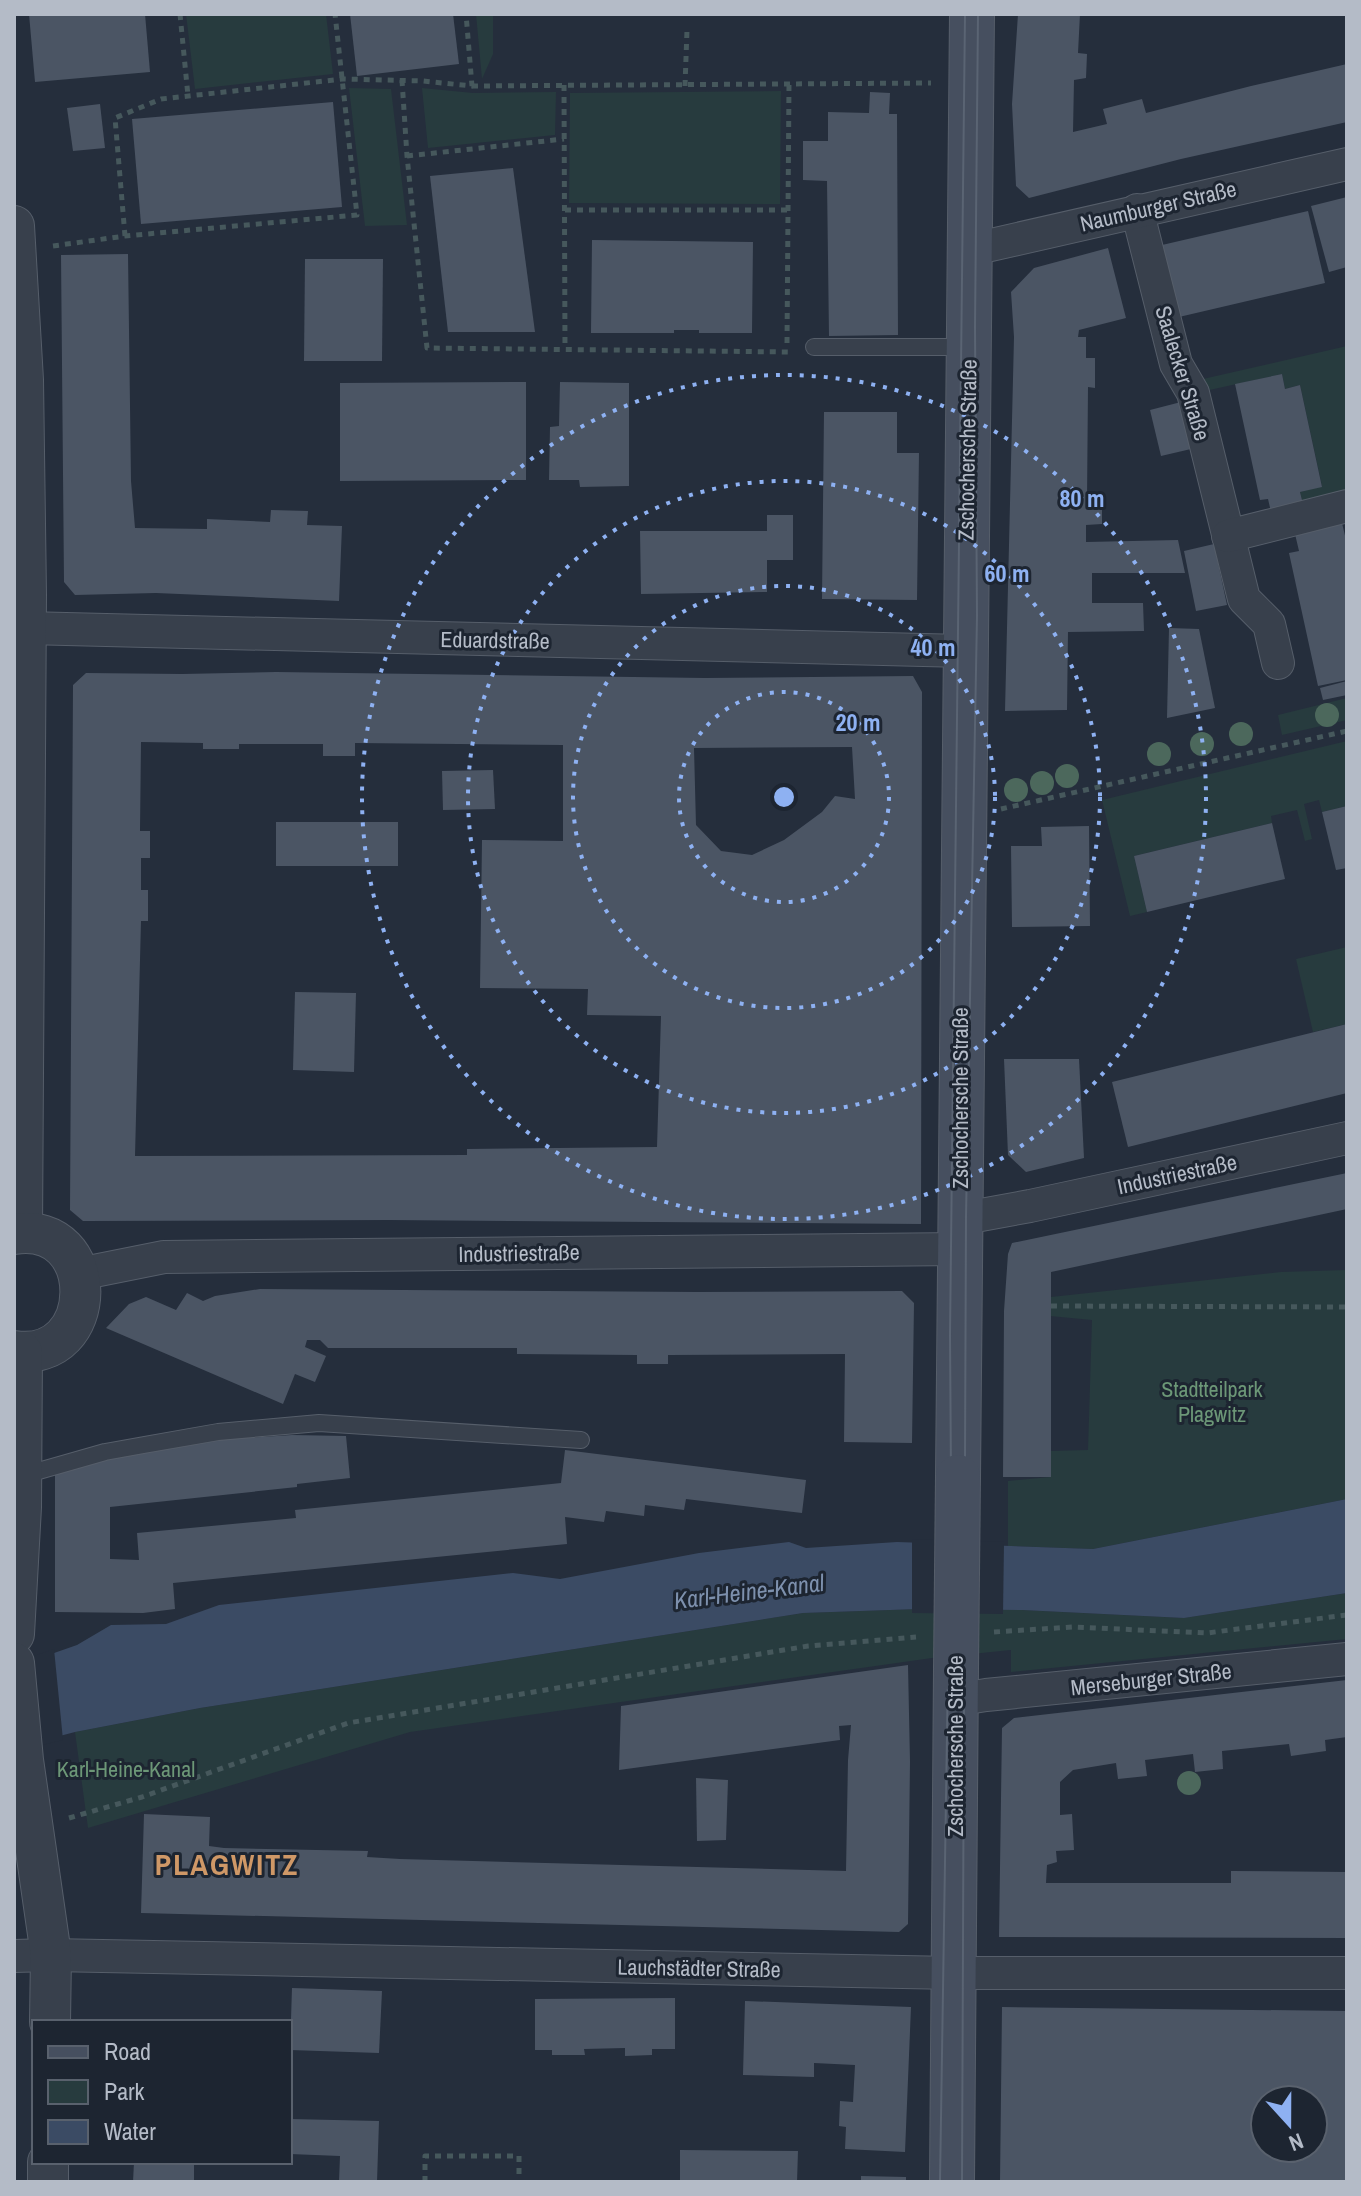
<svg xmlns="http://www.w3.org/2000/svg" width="1361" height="2196" viewBox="0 0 1361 2196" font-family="'Archivo Narrow',sans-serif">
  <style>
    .green { fill: #273b3e }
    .water { fill: #3b4b64 }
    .pier { fill: #252e3c }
    .building { fill: #4b5564; fill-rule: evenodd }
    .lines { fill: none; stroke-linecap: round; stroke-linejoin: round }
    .service-casing { stroke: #565e6a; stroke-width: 18 }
    .minor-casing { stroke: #565e6a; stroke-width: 34 }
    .tertiary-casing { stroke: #565e6a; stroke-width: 42 }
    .secondary-casing { stroke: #565e6a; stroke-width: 46 }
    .path { stroke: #46585c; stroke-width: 5; stroke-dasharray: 6 6; stroke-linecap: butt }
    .service { stroke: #38404c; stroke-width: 16 }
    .minor { stroke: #38404c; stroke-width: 32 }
    .tertiary { stroke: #38404c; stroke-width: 40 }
    .secondary { stroke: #464f5f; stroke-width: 44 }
    .tram { stroke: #5a6473; stroke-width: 2 }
    .secondary-bridge-casing { stroke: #565e6a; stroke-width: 46; stroke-linecap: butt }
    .secondary-bridge { stroke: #464f5f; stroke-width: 44 }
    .tree { fill: #4c685c }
    .ring { fill: none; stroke: #8eb1f2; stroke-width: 4; stroke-dasharray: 4 8 }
    .labels { text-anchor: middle; stroke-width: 6; stroke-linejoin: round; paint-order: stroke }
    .street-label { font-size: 22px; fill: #b4bbc7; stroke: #1d2531 }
    .park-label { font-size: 22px; fill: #6c9777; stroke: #1d2531 }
    .water-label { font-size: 24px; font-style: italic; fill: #7d90ad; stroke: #1d2531 }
    .district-label { font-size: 30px; font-weight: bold; letter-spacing: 2px; fill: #cf9867; stroke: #1d2531 }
    .centre { fill: #8eb1f2; stroke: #1d2531; stroke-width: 4 }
    .ring-label { font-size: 24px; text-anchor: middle; font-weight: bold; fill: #8eb1f2; stroke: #1d2531; stroke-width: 6; stroke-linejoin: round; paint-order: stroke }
  </style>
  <rect width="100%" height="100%" fill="#252e3c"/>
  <g class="green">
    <path d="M186,14h140l7,60 -138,15z"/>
    <path d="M476,14h17v40l-11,25z"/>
    <path d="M349,88l42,1 16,136 -42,1z"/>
    <path d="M422,88l51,5 83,-1 -1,43 -127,13z"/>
    <path d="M781,91l-1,113 -211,-1 1,-110z"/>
    <path d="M1347,346v147l-44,11 -3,-12 22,-6 -22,-101 -15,4 -3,-15 -77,17 -2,-12z"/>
    <path d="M1347,698v22l-65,15 -4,-20z"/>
    <path d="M1347,741v65l-25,6 -3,-12 -15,4 8,35 -7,2 -8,-31 -26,6 1,7 -138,33 13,56 -17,4 -28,-116z"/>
    <path d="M1347,947v77l-34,8 -17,-73z"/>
    <path d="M1347,1270v229l-254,50 -85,-3v-65l42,-4 1,-26 37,-1 4,-130 -42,-4 1,-19 230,-25z"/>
    <path d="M1347,1593v46l-336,33v-22l-79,8 -522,74 -322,96 -13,-96 125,-24 603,-95 116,-4 103,1 162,8z"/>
  </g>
  <path class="water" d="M1347,1499v94l-163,25 -162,-8 -103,-1 -116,4 -603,95 -125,24 -61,16v-81l63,-22 34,-20 55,-1 53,-19 294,-32 47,6 139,-26 90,-11 17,6 91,-6 196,7z"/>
  <g class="pier">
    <path d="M912,1539l92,3 -1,72 -91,-1z"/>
    <path d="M54,1649l9,91 -49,12v-89z"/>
  </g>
  <g class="building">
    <path d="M29,14h116l5,58 -115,10z"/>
    <path d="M350,14h103l6,50 -102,12z"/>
    <path d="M1018,14h62l-2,39 9,1 -1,24 -12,2 -1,52 34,-8 -4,-15 39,-10 4,14 105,-27 96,-22v58l-166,37 -152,39 -13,-12 -4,-82z"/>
    <path d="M870,92l20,1 -1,21h8l1,221 -69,1 -2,-155 -24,-1v-39h25v-29l41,1z"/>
    <path d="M333,102l9,105 -201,17 -9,-105z"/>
    <path d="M100,104l5,44 -32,3 -6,-43z"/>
    <path d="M513,168l22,164h-87l-18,-156z"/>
    <path d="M1347,197v70l-18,5 -18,-66z"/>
    <path d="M1308,211l17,72 -146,34 -17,-72z"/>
    <path d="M592,240l161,2 -1,91h-53v-3h-25v3h-83z"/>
    <path d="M1108,248l18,70 -47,12 -1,7h8v21h9v30l-7,-1 -1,114h15v23l-16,1v17l92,-2 7,33h-93v30h51l1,28 -76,1 -1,78 -62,1 9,-374 -3,-45 23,-24z"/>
    <path d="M128,254l3,227 4,47 72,1v-10l63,3 1,-12 37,1 -1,14 35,1 -3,75 -183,-8 -81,2 -11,-13 -3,-327z"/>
    <path d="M305,259h78l-1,102h-78z"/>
    <path d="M1282,374l3,15 15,-4 22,102 -22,5 3,12 -32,8 -3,-13 -8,1 -25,-116z"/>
    <path d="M526,382v98l-186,1v-98z"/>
    <path d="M560,382l69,1v103l-49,1 -1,-7h-30l1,-53 9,-1z"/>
    <path d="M1181,402l10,47 -30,7 -11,-46z"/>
    <path d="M824,412h73v41h22l-2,147 -95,-1z"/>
    <path d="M767,515h26v45h-26v32l-126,2 -1,-63h127z"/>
    <path d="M1342,523l5,21v136l-29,6 -29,-133 10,-2 -4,-17z"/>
    <path d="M1214,544l13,61 -31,6 -12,-60z"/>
    <path d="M1169,628l30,1 16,79 -48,10z"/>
    <path d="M276,672l429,6 208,-2 9,16 -1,532 -532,-4 -306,1 -13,-11 3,-525 13,-12 96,1zM141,742l62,1v6h36v-5h84v12h32v-13l208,2v96l-81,-1 -2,148 108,1 -1,26 74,1 -4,131 -190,2v6l-332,1 6,-235h7v-31h-7v-32h9v-27h-10zM852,747l3,52 -20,-3 -13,16 -38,28 -32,15 -31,-4 -25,-26 -2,-77z"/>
    <path d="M1347,681v14l-24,5 -3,-12z"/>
    <path d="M493,770l2,39 -52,1 -1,-39z"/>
    <path d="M1347,806v62l-11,2 -14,-58z"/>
    <rect x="276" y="822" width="122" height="44"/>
    <path d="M1272,823l13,56 -138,33 -13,-56z"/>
    <path d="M1089,826l1,100 -78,1 -1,-81h31l-1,-19z"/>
    <path d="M295,992l61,1 -2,79 -61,-2z"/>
    <path d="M1347,1024v69l-219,54 -16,-65z"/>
    <path d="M1004,1059h75l5,99 -58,14 -18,-17z"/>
    <path d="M1347,1173v36l-296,63v205h-48l1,-166 4,-57 4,-11z"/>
    <path d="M260,1289l437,3 205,-1 12,12 -2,140 -68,-1 1,-88 -177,1v9h-31v-9l-120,-1v-6h-189l-8,-8h-13l-2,7 21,9 -11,26 -20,-8 -12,30 -177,-76 23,-24 17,-7 30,13 11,-17 16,8 12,-5z"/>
    <path d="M292,1435l54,1 4,42 -53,6v3l-187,20v52l29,1 -2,-27 159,-15 -1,-8 266,-27 4,-33 241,30 -4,33 -116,-14 -2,11 -39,-5 -1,11 -38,-5 -2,11 -39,-5 2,27 -394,39 2,26 -32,4 -88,-1v-139l89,-23 69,-10z"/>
    <path d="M908,1665l2,97 -2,162 -9,8 -758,-19 3,-99 66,3 -1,29 15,2 144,3 -1,6 33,2 446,12 2,-111 3,-35 -12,1 1,14 -221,30 2,-64z"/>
    <path d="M1347,1680v57l-22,3 1,11 -35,5 -2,-12 -67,7 1,18 -28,3 -2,-18 -48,6 2,16 -29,3 -2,-16 -43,7 -13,12v33l12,-1 2,36 -18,1 1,11 -10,3 -1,18h185v-12l116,1v66l-348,-1 3,-209 12,-10z"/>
    <path d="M696,1778l32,2 -2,60 -29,1z"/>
    <path d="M292,1988l90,3 -3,62 -89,-3z"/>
    <path d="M675,1998v51h-23v6l-27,1v-8l-41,1 1,6h-33v-5h-17v-51z"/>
    <path d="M745,2001l166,6 -6,145 -60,-3 1,-22 -7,-1 1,-25 13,1 2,-37 -41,-2v14l-71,-2z"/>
    <path d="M1002,2007l345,4v171h-347zM1265,2100h48v48h-48z"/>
    <path d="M290,2119l89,2 -2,61h-38l1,-26 -50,-2z"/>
    <path d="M680,2150l118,1 -1,31h-117z"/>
    <path d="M134,2162h60v20h-61z"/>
    <path d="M861,2176l45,1v5h-45z"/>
  </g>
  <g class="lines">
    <g class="service-casing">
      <g id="service">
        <path d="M814,347h152"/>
        <path d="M21,1476l84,-24 39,-7 74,-13 101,-9 262,17"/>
      </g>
    </g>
    <g class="minor-casing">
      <g id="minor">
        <path d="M1137,210l39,154 17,29 51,206 25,25 9,39"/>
        <path d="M969,250l378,-86"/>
        <path d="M1228,536l119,-30"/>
        <path d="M26,628l938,23"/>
        <path d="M959,1219l71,-13 317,-68"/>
        <path d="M79,1274l85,-17 796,-8"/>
        <path d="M955,1700l31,-5 361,-36"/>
        <path d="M14,1956l37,-1 903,18h393"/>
      </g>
    </g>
    <g class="tertiary-casing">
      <g id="tertiary">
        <path d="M14,226l9,154 3,215 -4,638"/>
        <path d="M14,1234c89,-14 88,130 0,117"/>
        <path d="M14,1634l7,-127 1,-155"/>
        <path d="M14,1663l9,97 28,195 -1,67"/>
        <path d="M48,2182v-20"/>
      </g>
    </g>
    <g class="secondary-casing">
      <g id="secondary">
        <path d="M958,1477l14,-1463"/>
        <path d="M952,2182l4,-513"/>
      </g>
    </g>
    <g class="path">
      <path d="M180,14l8,82"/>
      <path d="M402,80l5,76 20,192 364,4"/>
      <path d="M564,85l1,264"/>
      <path d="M472,86l459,-3"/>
      <path d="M685,86l2,-56"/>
      <path d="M407,156l157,-17"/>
      <path d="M565,210h223"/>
      <path d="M125,236l-10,-118 46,-19 182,-20 80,2 49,5 -6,-72"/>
      <path d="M53,246l72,-10 232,-21 -22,-201"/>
      <path d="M787,343l2,-259"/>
      <path d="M1001,809l346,-78"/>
      <path d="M1051,1306l296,1"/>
      <path d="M994,1632l79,-5 134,6 140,-18"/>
      <path d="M69,1818l73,-21 206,-74 460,-77 108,-9"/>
      <path d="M425,2182v-26h94v26"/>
    </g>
    <use href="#service" class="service"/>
    <use href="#minor" class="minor"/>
    <use href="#tertiary" class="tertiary"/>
    <use href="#secondary" class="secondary"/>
    <g class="tram">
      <path d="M940,2182l11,-704 -1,-143 15,-1321"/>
      <path d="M962,2182l4,-965 11,-601 -2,-289 3,-313"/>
    </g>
    <g class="secondary-bridge-casing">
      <path id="secondary-bridge" d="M956,1669l2,-192"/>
    </g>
    <use href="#secondary-bridge" class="secondary-bridge"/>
  </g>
  <g class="tree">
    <circle cx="1327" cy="715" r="12"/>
    <circle cx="1241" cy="734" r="12"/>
    <circle cx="1202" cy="744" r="12"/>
    <circle cx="1159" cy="754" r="12"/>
    <circle cx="1067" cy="776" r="12"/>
    <circle cx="1042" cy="783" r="12"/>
    <circle cx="1016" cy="790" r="12"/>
    <circle cx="1189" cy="1783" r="12"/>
  </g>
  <g class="ring">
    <circle cx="784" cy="797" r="105"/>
    <circle cx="784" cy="797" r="211"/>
    <circle cx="784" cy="797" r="316"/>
    <circle cx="784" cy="797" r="422"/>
  </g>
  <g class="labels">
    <g class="street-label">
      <text transform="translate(1158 206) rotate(-13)" y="8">Naumburger Straße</text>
      <text transform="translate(1183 373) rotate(73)" y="8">Saalecker Straße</text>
      <text transform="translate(967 450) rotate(-89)" y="8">Zschochersche Straße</text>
      <text transform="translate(495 640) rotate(1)" y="8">Eduardstraße</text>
      <text transform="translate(960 1098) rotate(-90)" y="8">Zschochersche Straße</text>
      <text transform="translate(1177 1174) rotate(-12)" y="8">Industriestraße</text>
      <text transform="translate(519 1253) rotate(-1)" y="8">Industriestraße</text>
      <text transform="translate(1151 1679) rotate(-6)" y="8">Merseburger Straße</text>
      <text transform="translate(955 1746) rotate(-90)" y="8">Zschochersche Straße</text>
      <text transform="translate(699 1968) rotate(1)" y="8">Lauchstädter Straße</text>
    </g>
    <g class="park-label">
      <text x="1212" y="1397">Stadtteilpark<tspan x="1212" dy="25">Plagwitz</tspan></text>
      <text x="126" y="1777">Karl-Heine-Kanal</text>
    </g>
    <g class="water-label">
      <text transform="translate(749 1592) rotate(-7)" y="8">Karl-Heine-Kanal</text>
    </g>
    <g class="district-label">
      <text x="227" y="1875">PLAGWITZ</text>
    </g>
  </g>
  <circle cx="784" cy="797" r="12" class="centre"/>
  <g class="ring-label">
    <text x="1082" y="507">80 m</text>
    <text x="1007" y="582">60 m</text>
    <text x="933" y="656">40 m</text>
    <text x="858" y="731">20 m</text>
  </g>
  <rect width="1361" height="2196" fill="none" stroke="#b4bbc7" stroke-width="32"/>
  <rect x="32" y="2020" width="260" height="144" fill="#1d2531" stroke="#59616d" stroke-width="2"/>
  <rect x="48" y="2046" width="40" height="12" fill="#464f5f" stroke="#59616d" stroke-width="2"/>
  <text x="104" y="2060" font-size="24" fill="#b4bbc7">Road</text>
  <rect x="48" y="2080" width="40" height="24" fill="#273b3e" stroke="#59616d" stroke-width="2"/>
  <text x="104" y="2100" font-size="24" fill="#b4bbc7">Park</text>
  <rect x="48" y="2120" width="40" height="24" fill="#3b4b64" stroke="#59616d" stroke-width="2"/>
  <text x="104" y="2140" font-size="24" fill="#b4bbc7">Water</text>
  <g transform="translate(1289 2124) rotate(159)"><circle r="38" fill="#1d2531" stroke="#59616d" stroke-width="2"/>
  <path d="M0-6L14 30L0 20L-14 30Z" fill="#8eb1f2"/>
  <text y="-12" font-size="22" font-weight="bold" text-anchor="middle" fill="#b4bbc7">N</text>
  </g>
</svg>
